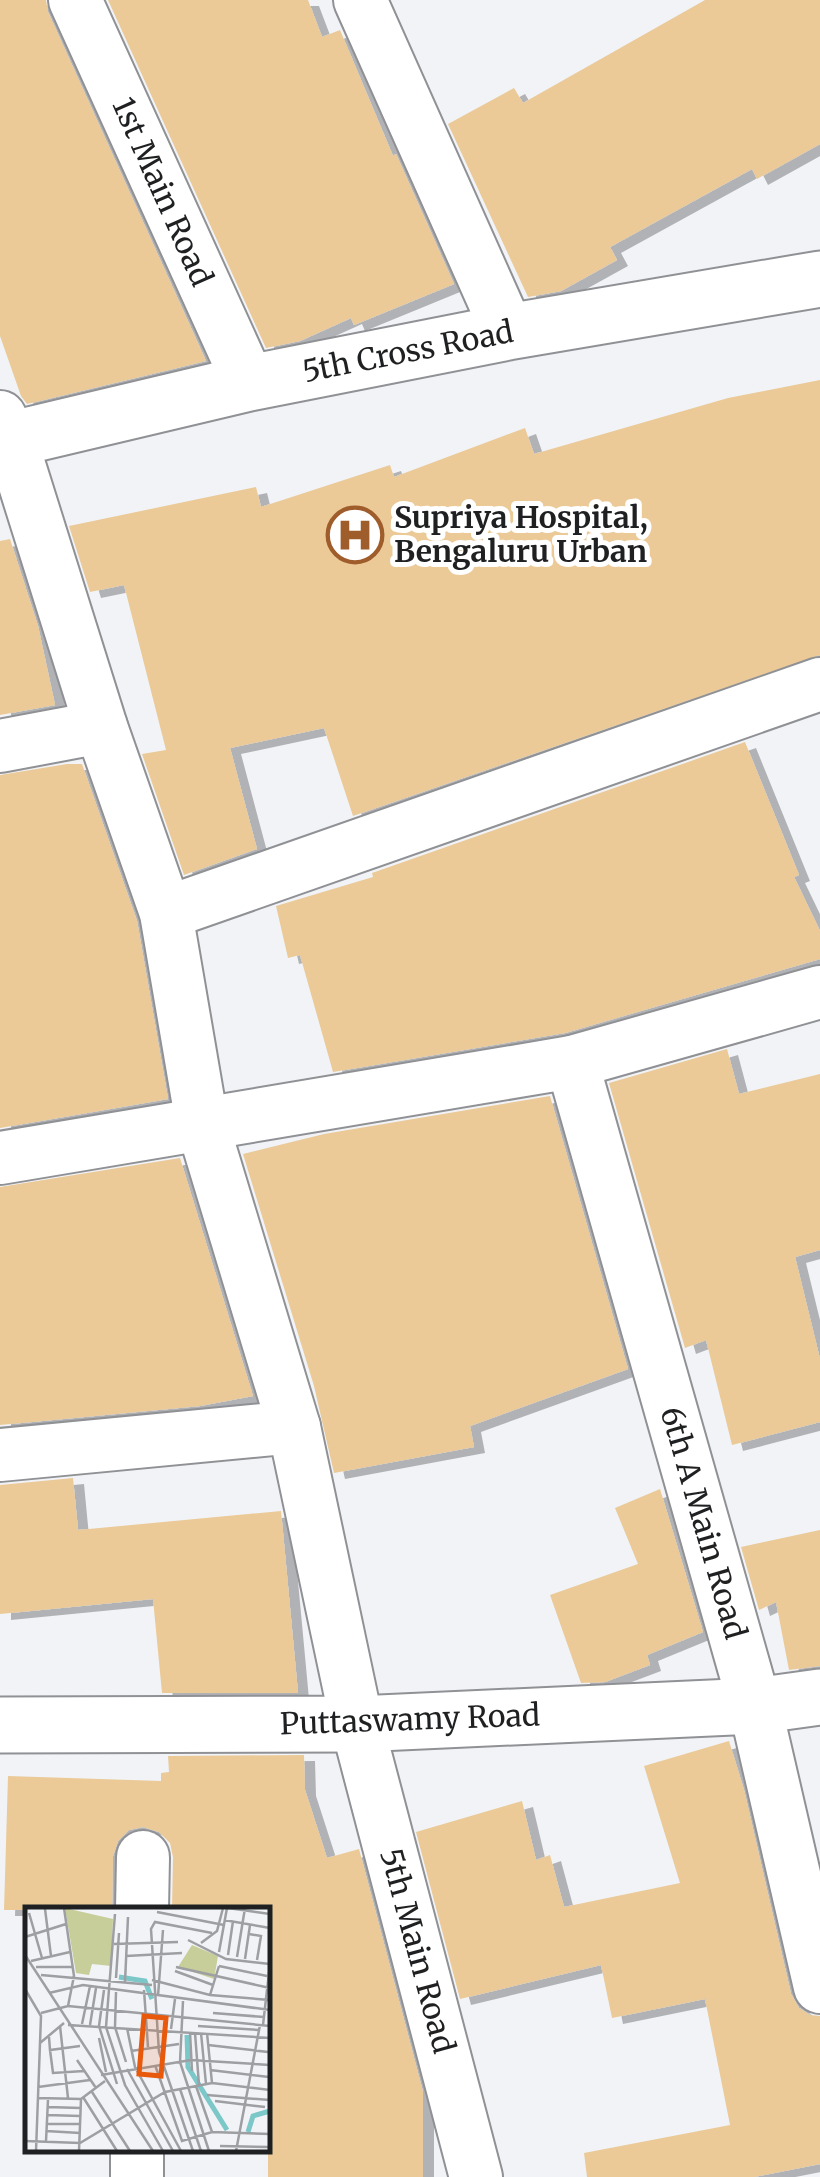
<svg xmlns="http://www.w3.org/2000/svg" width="820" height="2177" viewBox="0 0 820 2177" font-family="Merriweather,serif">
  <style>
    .building { fill: #ebca98; filter: url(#shadow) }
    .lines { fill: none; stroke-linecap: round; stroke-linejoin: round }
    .street-casing { stroke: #8f9195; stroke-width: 56 }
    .secondary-casing { stroke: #8f9195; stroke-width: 59 }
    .street { stroke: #fff; stroke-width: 52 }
    .secondary { stroke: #fff; stroke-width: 55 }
    .labels { text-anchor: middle; stroke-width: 10; stroke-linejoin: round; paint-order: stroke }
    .street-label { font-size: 30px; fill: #1f2022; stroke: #fff }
    .poi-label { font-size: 30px; font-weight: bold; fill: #1f2022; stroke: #fff; text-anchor: start }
    .inset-river { fill: none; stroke: #7cc7c8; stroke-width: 5 }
    .inset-road { fill: none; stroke: #9d9fa2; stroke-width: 2.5 }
    .view { fill: #e8590c; fill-opacity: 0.15; stroke: #e8590c; stroke-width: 5 }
    .inset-edge { fill: none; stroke: #1f2022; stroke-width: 5 }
  </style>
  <defs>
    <filter id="shadow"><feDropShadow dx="11" dy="6" stdDeviation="0" flood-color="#0004"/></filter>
  </defs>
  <rect width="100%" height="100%" fill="#f1f3f7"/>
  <g class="building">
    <path d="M0,0h46l2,12 158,349 -179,43 -6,-8 -21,-60z"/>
    <path d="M108,0h200l14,37 18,-7 53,126 3,-2 58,130 -100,41 -3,-7 -51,23 -34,7z"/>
    <path d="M705,0h115v144l-63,35 -5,-10 -142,78 7,13 -56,31 -33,6 -80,-173 66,-36 9,15z"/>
    <path d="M820,380v275l-467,161 -29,-88 -94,20 27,101 -73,26 -42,-121 24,-4 -42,-165 -34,7 -21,-66 187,-39 5,20 129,-42 4,12 131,-49 9,26 194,-56z"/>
    <path d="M10,539l28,87 17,79 -55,10v-174z"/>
    <path d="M745,742l54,133 -5,2 26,54v28l-255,74 -232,39 -33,-117 -12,3 -12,-52 97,-29 -1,-4z"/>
    <path d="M67,764h15l55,157 31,178 -168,29v-353z"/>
    <path d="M727,1049l12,45 81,-20v176l-25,7 25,102v63l-88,23 -26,-105 -21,8 -76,-265z"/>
    <path d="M550,1096l78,273 -158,57 4,21 -140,26 -20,-87 -71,-232 81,-20z"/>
    <path d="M180,1158l73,238 -53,10 -200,19v-238z"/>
    <path d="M73,1478l5,52 203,-19 17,182h-136l-9,-94 -153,15v-129z"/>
    <path d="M660,1489l43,143 -56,23 3,10 -45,17 -24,1 -31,-88 88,-31 -23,-56z"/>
    <path d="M820,1530v136l-31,4 -13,-68 -17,8 -18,-63z"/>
    <path d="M729,1741l15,49 47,204 8,14 11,7 10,1v148l-66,13h-167l-3,-24 146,-28 -25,-126 -93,19 -11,-53 -141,34 -44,-167 106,-31 14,59 14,-5 14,52 116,-24 -36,-117z"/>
    <path d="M304,1755l1,35 22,68 32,-9 64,243v85h-155v-267h-96l1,-53 -3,-14 -11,-11 -16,-5 -14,3 -11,11 -5,15 -1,54h-108l4,-134 153,5v-8l8,-1 -1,-16z"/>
  </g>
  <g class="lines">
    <g class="street-casing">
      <g id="street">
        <path d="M75,0l174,383"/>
        <path d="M360,0l148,332"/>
        <path d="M0,417l11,23 90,287 65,186 36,210 92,304 63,297 119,453"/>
        <path d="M0,746l101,-19"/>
        <path d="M166,913l654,-229"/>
        <path d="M572,1062l183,644 65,281"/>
        <path d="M0,1158l572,-96 248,-70"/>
        <path d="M0,1455l294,-28"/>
        <path d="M142,1910l1,-53"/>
        <path d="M137,2177v-27"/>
      </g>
    </g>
    <g class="secondary-casing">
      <g id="secondary">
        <path d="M0,442l249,-59 259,-51 312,-53"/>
        <path d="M0,1725l357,-1 398,-18 65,-9"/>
      </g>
    </g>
    <use href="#street" class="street"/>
    <use href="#secondary" class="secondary"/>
  </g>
  <defs>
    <g id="hospital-ring" transform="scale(2.875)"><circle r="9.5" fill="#fff" stroke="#a05d2c" stroke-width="1.5"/><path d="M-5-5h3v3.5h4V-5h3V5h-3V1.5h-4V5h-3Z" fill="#a05d2c"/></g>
  </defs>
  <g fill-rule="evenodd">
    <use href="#hospital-ring" x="355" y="535"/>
  </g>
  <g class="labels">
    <g class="street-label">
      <text transform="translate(162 192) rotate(66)" y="10">1st Main Road</text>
      <text transform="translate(408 352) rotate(-11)" y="10">5th Cross Road</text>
      <text transform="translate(703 1523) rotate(74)" y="10">6th A Main Road</text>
      <text transform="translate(410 1720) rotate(-2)" y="10">Puttaswamy Road</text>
      <text transform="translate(417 1951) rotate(75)" y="10">5th Main Road</text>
    </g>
    <g class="poi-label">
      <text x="394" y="528">Supriya Hospital,<tspan x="394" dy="34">Bengaluru Urban</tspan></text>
    </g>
  </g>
  <g transform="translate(25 1907)">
    <rect width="245" height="245" fill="#f1f3f7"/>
    <path d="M167,38l26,11 -4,23 -36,-12z" fill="#c8ce99"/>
    <path d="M40,1l48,11 -2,47 -19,-2 -3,11 -13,-2z" fill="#c8ce99"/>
    <path class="inset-river" d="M94,70l26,4 7,18M162,128l1,32 39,63M223,225l5,-16 17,-5"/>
    <path class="inset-road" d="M39,1l10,68 -6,30M203,1l42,6M20,2l6,47M132,5l67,13M4,6l13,45M90,7l-9,113 19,58 38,66M199,13l46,8M224,27l12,2 -4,24M0,30l41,-13M163,33l38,19 44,5M176,36l16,-12 6,-23M89,37l64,-2M194,45l8,-44M0,48l128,196M203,48l5,-34M101,49l56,-3M212,50l8,-49M220,52l5,-34M6,54l39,-9M194,59l48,10M11,60h36M151,60l94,21M150,64l38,14M16,68l111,10M91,71l3,-45M127,73l58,15 60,5M100,75l3,-65M0,82l16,27 -5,135M79,83l-5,36 18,58M119,83l4,57M91,85l-1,35 11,35M24,86l34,-8 187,25M185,88l9,-29M133,89l5,-66M158,94l-3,61 29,89M16,106l27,-7 202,20M188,106l51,4M57,117l8,-38M43,118l202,13M65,118l6,-37M238,118l7,-61M35,119l8,72M173,119l61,4M102,121l8,39 46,84M146,122l4,-30M165,125l2,39M170,126l4,52M176,126l5,51M182,126l5,50M24,130l1,13 30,-4M74,131l7,34M15,136l24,-20M183,138l60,7M25,143l3,23 31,-2M106,144l48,-7M52,153l19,28M130,158l27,76 30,-9 58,2M102,162l46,82M185,163l59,7M76,168l90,-15 79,5M171,179l16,46M13,180l52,-7M155,182l21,62M67,185l38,59M182,188l63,5M58,190l34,54M13,191l43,1 24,-18M190,194l50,6M22,200l34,1M22,208l33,1M21,217h34M21,224l34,2M0,234l55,2 85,-51 47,-9 58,7M21,234l2,-41M195,239l50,1M54,244l2,-52M168,244l-34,-99 -8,-123 4,-7 57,11M211,244l24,-126"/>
    <path class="view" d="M119,109l22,2 -5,58 -22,-2z"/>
    <rect width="245" height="245" class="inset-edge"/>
  </g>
</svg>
